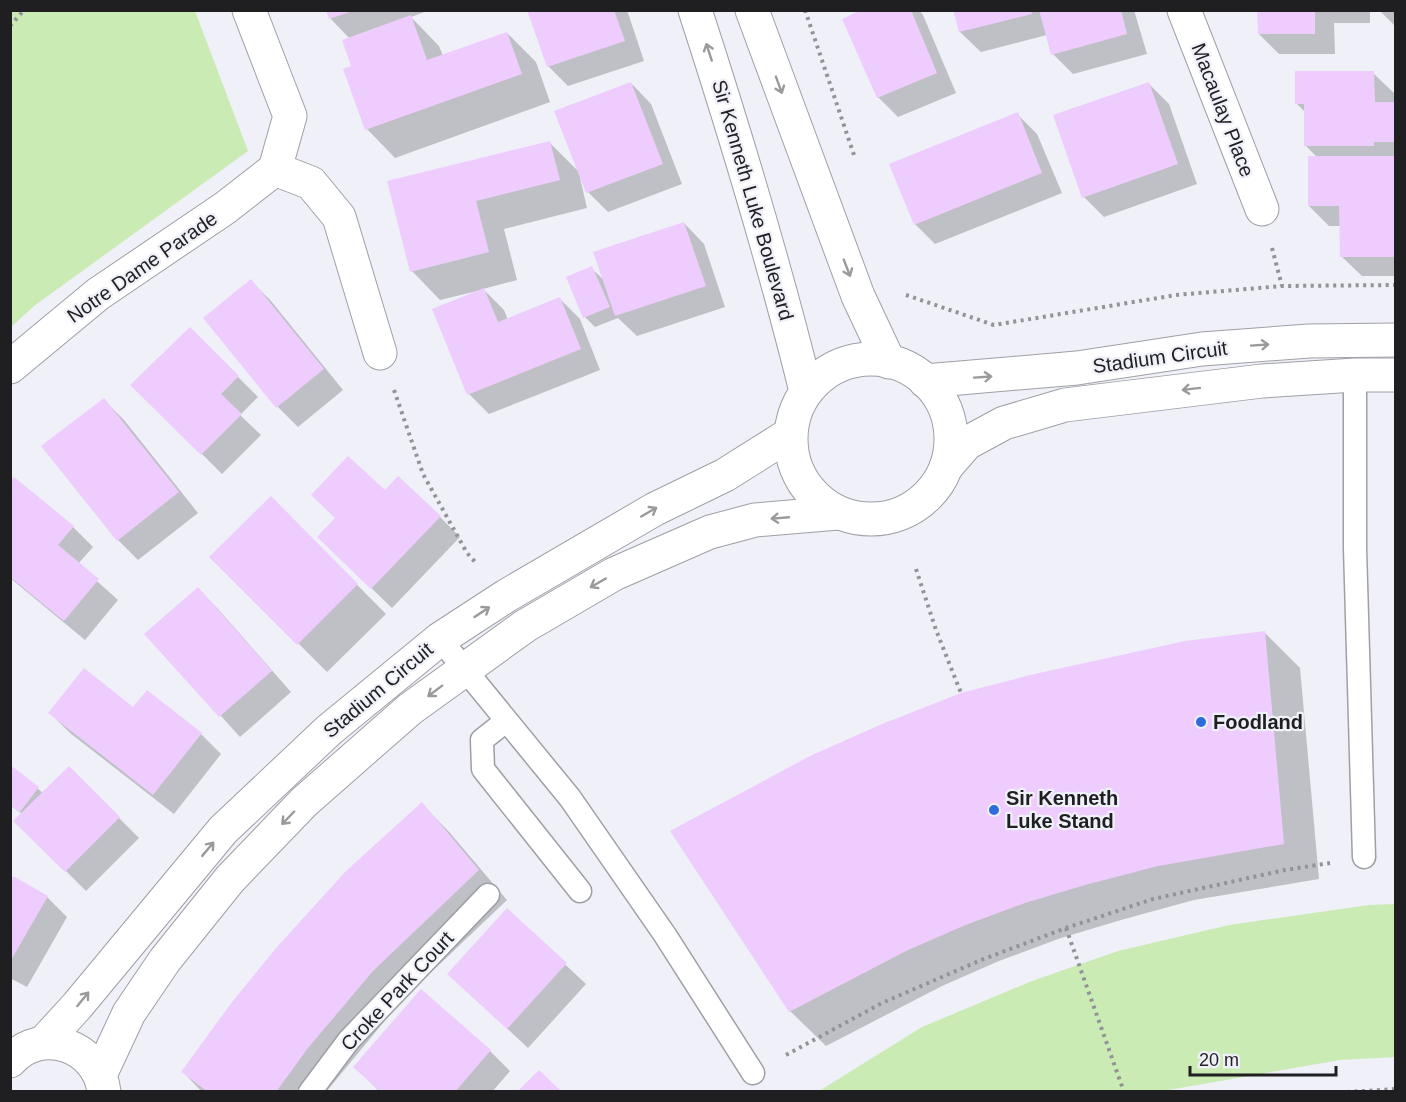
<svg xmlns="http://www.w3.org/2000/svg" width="1406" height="1102" viewBox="0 0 1406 1102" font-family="Arial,sans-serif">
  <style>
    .green { fill: #cbebb5 }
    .shadow { fill: #0003 }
    .building { fill: #efccfe }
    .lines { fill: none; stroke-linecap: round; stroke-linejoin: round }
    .service-casing { stroke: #9ea0a6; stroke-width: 25 }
    .minor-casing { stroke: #9ea0a6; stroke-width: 35 }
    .path { stroke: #929298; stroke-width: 4; stroke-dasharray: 3 4.5; stroke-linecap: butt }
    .service { stroke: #fff; stroke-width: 22 }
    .minor { stroke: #fff; stroke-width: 33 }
    .oneway { stroke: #9a9a9c }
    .poi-dot { fill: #2e6cd9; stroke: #eff0f8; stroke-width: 2 }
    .labels { text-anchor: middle; stroke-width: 4.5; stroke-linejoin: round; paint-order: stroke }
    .street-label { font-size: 20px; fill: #1f1f22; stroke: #eff0f8 }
    .poi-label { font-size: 20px; font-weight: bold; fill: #1f1f22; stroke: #eff0f8; text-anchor: start }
  </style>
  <rect width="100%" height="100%" fill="#eff0f8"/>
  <g class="green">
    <path d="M11,10l184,1 53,140 -214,155 -23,21z"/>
    <path d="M1395,904v153l-55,3 -177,31h-344l103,-64 110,-46 86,-30 111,-26 140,-20z"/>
  </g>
  <g class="shadow">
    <path d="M327,10h103l-19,7 28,29 4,10 64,-23 29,29 14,40 -155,56 -28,-29 -14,-62 -3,-28 -20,-21z"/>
    <path d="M529,10h98l17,51 -76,25 -20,-20z"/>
    <path d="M865,10h54l4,5 33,78 -58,24 -20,-20z"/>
    <path d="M955,10h179l13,44 -74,20 -20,-20 -6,-19 -66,17 -21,-20z"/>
    <path d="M1259,10h111v13h-36l1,31h-56l-20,-20z"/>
    <path d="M1379,10h17v17z"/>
    <path d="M1373,73l21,20v10h2v173h-34l-21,-20v-30h-12l-20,-20 8,-49 -12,-12v-33l-8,-8z"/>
    <path d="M631,83l20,21 31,80 -74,28 -20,-20 -6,-15 -2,1 7,30 -83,21 13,51 -34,9 21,21 4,10 52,-21 20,20 20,51 -111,44 -20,-20 8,-103 -37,9 -28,-29 -23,-89 160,-40 31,31z"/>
    <path d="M1149,84l20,20 28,80 -93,33 -20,-20z"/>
    <path d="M1017,114l20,20 25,59 -127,51 -20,-20z"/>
    <path d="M684,223l20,21 21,63 -88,29 -19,-18 -23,9 -10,-10 -17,-39 23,-10 14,13z"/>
    <path d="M251,281l20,20 72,89 -45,37 -20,-20z"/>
    <path d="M190,329l68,68 -18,18 21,20 -39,39 -89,-89z"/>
    <path d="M104,400l20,20 74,93 -60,47 -20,-20z"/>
    <path d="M10,484l63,43 20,20 -15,17 40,36 -33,40 -75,-62z"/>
    <path d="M385,492l55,25 20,20 -68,71 -53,-51z"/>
    <path d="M271,498l115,116 -59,58 -115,-115z"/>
    <path d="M198,589l20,20 73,83 -51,45 -93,-103z"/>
    <path d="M1265,633l35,35 19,211 -125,21 -73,20 -60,18 -62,23 -57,25 -116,60 -36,-35z"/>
    <path d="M134,709l67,25 20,20 -47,60 -104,-81 -20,-20z"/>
    <path d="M69,768l70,70 -53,53 -70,-70 6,-7 -12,-9v-33l3,-3 30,24z"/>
    <path d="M422,804l28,29 57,67 -105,100 -76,92h-124l-19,-20z"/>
    <path d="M10,885l37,12 20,20 -40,70 -17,-9z"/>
    <path d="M507,910l79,74 -58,64 -79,-74z"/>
    <path d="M490,1051l20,20 -18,21h-112l-25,-25z"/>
  </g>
  <g class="building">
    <path d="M326,10h27v1l-24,8z"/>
    <path d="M527,10h87l11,31 -78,26z"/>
    <path d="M861,10h50l26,63 -60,25 -35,-79z"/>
    <path d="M953,10h78l1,4 -73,18z"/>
    <path d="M1039,10h82l6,24 -76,21z"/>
    <path d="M1257,10h58v24h-57z"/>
    <path d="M411,15l16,45 80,-28 15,42 -157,56 -22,-61 8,-3 -9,-26z"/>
    <path d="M1295,71h79l1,31h21v40h-22v4h-70v-42h-9z"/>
    <path d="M631,82l32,82 -77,29 -32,-82z"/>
    <path d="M1149,82l29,82 -96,34 -29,-83z"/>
    <path d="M1018,112l24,61 -128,52 -25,-61z"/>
    <path d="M550,141l10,39 -84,21 13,51 -79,20 -23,-91z"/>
    <path d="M1308,156h86l2,101h-56l-1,-51h-31z"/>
    <path d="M684,222l22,64 -91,30 -22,-64z"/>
    <path d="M592,266l18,41 -27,11 -17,-41z"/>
    <path d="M251,279l73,90 -48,39 -73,-90z"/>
    <path d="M484,288l14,34 62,-25 21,52 -114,46 -35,-86z"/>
    <path d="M190,327l49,49 -18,18 21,20 -41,41 -71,-70z"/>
    <path d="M104,398l75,94 -62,49 -76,-95z"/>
    <path d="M348,456l37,34 13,-14 43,40 -70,73 -54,-52 18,-19 -24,-23z"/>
    <path d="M14,477l60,49 -16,19 41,34 -35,42 -54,-44v-96z"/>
    <path d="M271,496l87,88 -61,61 -88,-88z"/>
    <path d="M198,587l74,84 -53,46 -75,-83z"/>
    <path d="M1265,631l19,213 -126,22 -73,19 -60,18 -62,23 -57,25 -117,61 -119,-181 140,-75 72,-32 79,-31 69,-18 155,-34z"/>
    <path d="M84,668l49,39 14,-17 55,43 -49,62 -105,-82z"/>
    <path d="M69,766l51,51 -55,55 -52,-51z"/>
    <path d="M13,767l26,20 -19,25 -10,-7v-35z"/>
    <path d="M422,802l57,68 -106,101 -65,77 -32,44h-68l-27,-20 51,-70 45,-55 69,-76z"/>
    <path d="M13,876l35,20 -38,66v-80z"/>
    <path d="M507,908l60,55 -60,66 -60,-55z"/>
    <path d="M421,989l70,61 -36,42h-74l-28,-25z"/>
    <path d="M539,1070l23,22h-45z"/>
  </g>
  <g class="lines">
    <g class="service-casing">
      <g id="service">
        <path d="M1355,375v173l9,309"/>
        <path d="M440,639l130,159 95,137 88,138"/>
        <path d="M506,721l-24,19 1,29 97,122"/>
        <path d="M310,1092l39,-52 139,-145"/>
      </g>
    </g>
    <g class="minor-casing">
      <g id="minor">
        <path d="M695,10c41,126 79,252 111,381"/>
        <path d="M752,10l106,286 31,66"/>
        <path d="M1184,10l78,199"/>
        <path d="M275,169l36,14 28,34 41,136"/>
        <circle cx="871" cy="439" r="80"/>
        <path d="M10,367l88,-73 127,-86 50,-39 15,-53 -41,-106"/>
        <path d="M925,381l152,-13 125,-19 107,-8 87,-1"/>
        <path d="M946,467l21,-24 37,-20 61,-18 197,-24 93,-6h41"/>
        <path d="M44,1042l33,-36 146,-176 106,-100 111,-91 66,-43 149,-87 70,-34 65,-41"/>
        <path d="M10,1061c31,-36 89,-15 94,31"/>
        <path d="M100,1075l29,-62 36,-53 65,-81 74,-77 106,-93 115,-83 89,-52 96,-42 45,-12 83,-7"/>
      </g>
    </g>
    <g class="path">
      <path d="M805,10l49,145"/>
      <path d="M10,26l14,-16"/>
      <path d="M1272,248l10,38"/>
      <path d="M906,295l88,30 182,-30 106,-9 114,-1"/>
      <path d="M394,390l29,84 44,79 10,11"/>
      <path d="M916,569l20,61 25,63"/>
      <path d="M1066,928l58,164"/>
      <path d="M786,1055l96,-52 99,-43 85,-32 87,-29 132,-29 45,-7"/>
      <path d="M1347,1092l49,-3"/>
    </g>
    <use href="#service" class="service"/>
    <use href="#minor" class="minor"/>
  </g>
  <defs><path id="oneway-shaft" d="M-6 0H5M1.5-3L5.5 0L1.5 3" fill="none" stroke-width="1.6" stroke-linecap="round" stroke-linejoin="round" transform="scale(1.5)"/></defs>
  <g class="oneway">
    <use href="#oneway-shaft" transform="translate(709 52) rotate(-108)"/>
    <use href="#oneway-shaft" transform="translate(779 85) rotate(70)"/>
    <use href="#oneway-shaft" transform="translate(847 268) rotate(69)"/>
    <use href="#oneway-shaft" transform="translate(1260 345) rotate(-4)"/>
    <use href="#oneway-shaft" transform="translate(983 377) rotate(-4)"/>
    <use href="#oneway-shaft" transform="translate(1191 389) rotate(173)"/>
    <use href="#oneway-shaft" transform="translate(649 512) rotate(-30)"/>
    <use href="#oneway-shaft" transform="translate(780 518) rotate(175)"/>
    <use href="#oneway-shaft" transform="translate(598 583) rotate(150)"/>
    <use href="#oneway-shaft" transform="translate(482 612) rotate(-33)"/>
    <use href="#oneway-shaft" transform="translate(435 691) rotate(143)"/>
    <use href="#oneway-shaft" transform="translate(288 818) rotate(134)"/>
    <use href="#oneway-shaft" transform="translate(208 849) rotate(-50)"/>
    <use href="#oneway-shaft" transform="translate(83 999) rotate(-51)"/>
  </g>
  <g class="poi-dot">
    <circle cx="1201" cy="722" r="6"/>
    <circle cx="994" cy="810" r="6"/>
  </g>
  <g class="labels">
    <g class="street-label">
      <text transform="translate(1223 110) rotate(69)" y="7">Macaulay Place</text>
      <text transform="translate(753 200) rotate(74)" y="7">Sir Kenneth Luke Boulevard</text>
      <text transform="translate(142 267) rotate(-35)" y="7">Notre Dame Parade</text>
      <text transform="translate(1160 357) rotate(-8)" y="7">Stadium Circuit</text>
      <text transform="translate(378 690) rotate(-40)" y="7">Stadium Circuit</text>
      <text transform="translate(397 991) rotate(-47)" y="7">Croke Park Court</text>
    </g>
    <g class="poi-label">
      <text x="1213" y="729">Foodland</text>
      <text x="1006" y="805">Sir Kenneth<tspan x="1006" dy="23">Luke Stand</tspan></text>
    </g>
  </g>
  <rect width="1406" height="1102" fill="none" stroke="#1f1f22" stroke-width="24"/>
  <path d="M1190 1066v9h146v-9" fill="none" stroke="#1f1f22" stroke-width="3"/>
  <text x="1199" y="1066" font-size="18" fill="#1f1f22" stroke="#eff0f8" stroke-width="4.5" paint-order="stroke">20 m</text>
</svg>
